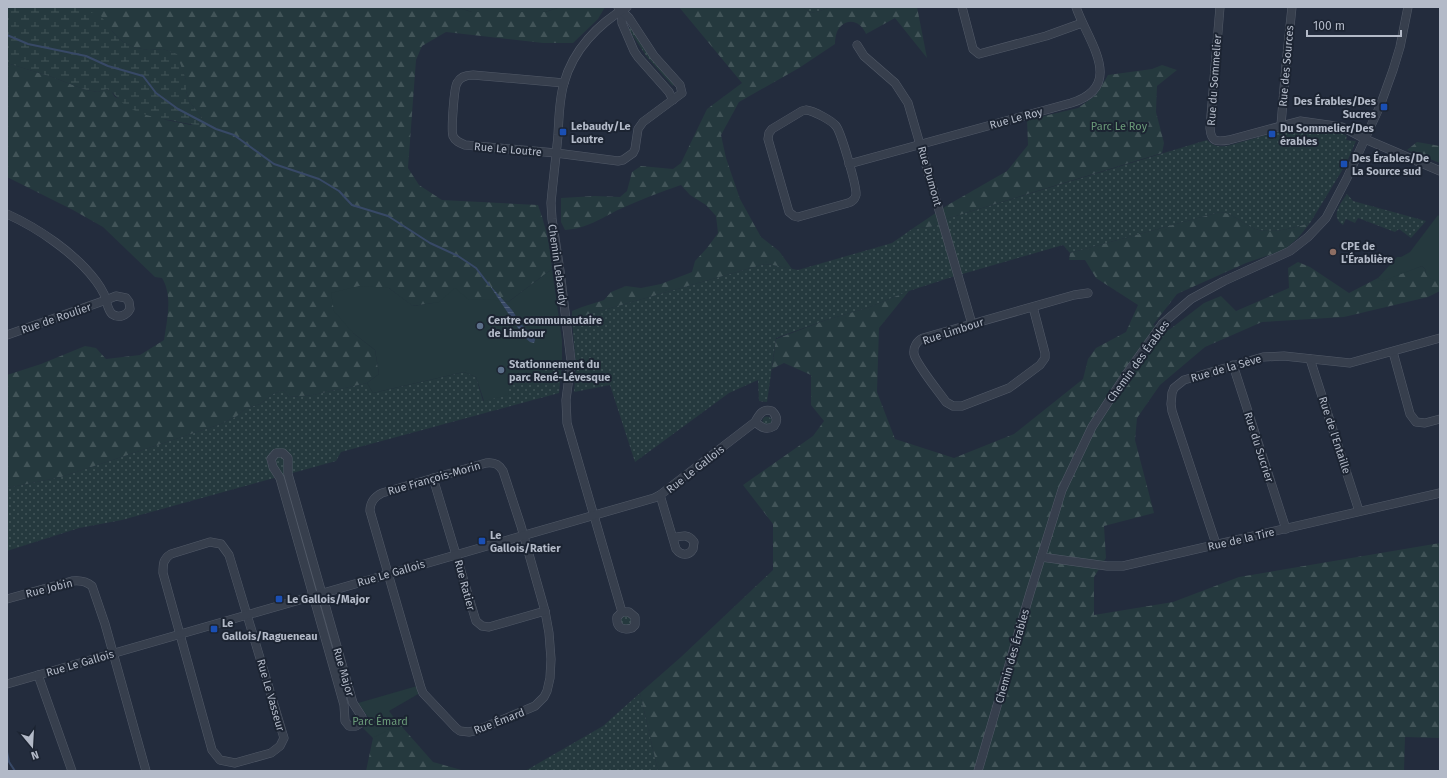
<svg xmlns="http://www.w3.org/2000/svg" width="1447" height="778" viewBox="0 0 1447 778" font-family="'Fira Sans',sans-serif">
  <style>
    .grass { fill: url(#grass-dots) }
    .forest { fill: url(#forest-firs) }
    .wetland { fill: url(#wetland-marsh) }
    .green { fill: #25393e }
    .water { fill: url(#water-rules) }
    .lines { fill: none; stroke-linecap: round; stroke-linejoin: round }
    .stream { stroke: #384967; stroke-width: 2 }
    .minor-casing { stroke: #525a68; stroke-width: 9 }
    .minor { stroke: #373f4d; stroke-width: 8 }
    .transit-dot { fill: #1a4fb4; stroke: #1c2432; stroke-width: 1.5 }
    .education-dot { fill: #8d6e63; stroke: #1c2432; stroke-width: 1.5 }
    .service-dot { fill: #5c6f8a; stroke: #1c2432; stroke-width: 1.5 }
    .labels { text-anchor: middle; stroke-width: 4; stroke-linejoin: round; paint-order: stroke }
    .street-label { font-size: 11px; fill: #b3bac8; stroke: #1c2432 }
    .poi-label { font-size: 11px; font-weight: bold; fill: #b3bac8; stroke: #1c2432; text-anchor: start }
    .park-label { font-size: 11px; fill: #6a9a78; stroke: #1c2432 }
  </style>
  <defs>
    <pattern id="grass-dots" width="8" height="8" patternUnits="userSpaceOnUse"><rect width="8" height="8" fill="#25393e"/><path d="M2 2h.1M6 6h.1" fill="none" stroke="#425458" stroke-width="1.8" stroke-linecap="round"/></pattern>
    <pattern id="forest-firs" width="22" height="20" patternUnits="userSpaceOnUse"><rect width="22" height="20" fill="#25393e"/><path d="M5 1l3.5 6h-7zM16 11l3.5 6h-7z" fill="#425458"/></pattern>
    <pattern id="wetland-marsh" width="20" height="14" patternUnits="userSpaceOnUse"><rect width="20" height="14" fill="#25393e"/><path d="M1 5h8M5 5V1M11 12h8M15 12V8" fill="none" stroke="#425458"/></pattern>
    <pattern id="water-rules" width="6" height="5" patternUnits="userSpaceOnUse"><rect width="6" height="5" fill="#384967"/><path d="M0 2.5h6" fill="none" stroke="#52617b"/></pattern>
  </defs>
  <rect width="100%" height="100%" fill="#232c3d"/>
  <g class="grass">
    <path d="M802,7h29l-11,4 -9,2z"/>
    <path d="M629,28h2l18,26 25,30 -1,2 -3,-3 -23,-26 -18,-27z"/>
    <path d="M1300,128l37,3 10,5 -1,4 10,1 -10,23 -36,59c-17,5 -42,13 -59,4 -11,-5 -18,-14 -31,-15l-150,41 -7,-8 -111,32 -43,14 -42,17 -41,12 -50,18 -9,64 -8,-1 -1,-21 -29,13 -94,69 -25,-77 -36,7 2,-25 -4,-48 193,-55 8,1 25,5 94,-27 20,-14 23,-3 14,-8 258,-78c6,6 11,7 20,6l54,-15z"/>
    <path d="M1347,194l6,7 73,20 -15,17 -12,-9 -4,3 -37,-14 -3,5 -9,-4 -3,6c-13,-9 -3,-21 4,-31z"/>
    <path d="M562,363l-3,30 -218,59 -5,9 -214,59 -43,8 -72,23v-63l54,-11 160,-53 16,-8 9,-8 14,-4 13,-10 10,-4 6,7 24,-2 54,-12 6,10 91,-21 12,5 7,24 27,-18z"/>
    <circle cx="767" cy="421" r="4.5"/>
    <circle cx="626" cy="621" r="5"/>
    <path d="M640,693l18,78h-133l78,-45z"/>
  </g>
  <g class="forest">
    <path d="M67,7h389l16,5h73l16,-5h44l-7,12 -25,24h-30l-97,-11 -24,14 -6,14 -8,108 11,17 23,15 96,5c8,21 12,42 14,64l-44,33c-32,-4 -64,-1 -96,4l-23,-18 -36,45 22,17 4,24 -12,9 -54,12 -24,2 -6,-7 -10,4 -13,10 -14,4 -9,8 -16,8 -160,53 -54,11v-113l34,-11 44,-18 11,2 10,11 34,-4 24,-15c3,-20 9,-44 -2,-62l-7,-1 -52,-50 -30,-17 -66,-33v-114l45,14 34,13 12,2 8,-3 5,2 4,6 51,23 25,5 12,-6 -14,-18 -3,-10v-11l-10,-26 -13,-5 -14,1 -13,-2 -13,-6 -11,-11 -28,-22z"/>
    <path d="M679,7h123l9,6 9,-2 11,-4h86l10,51 -32,-40 -29,16c-4,-10 -15,-17 -25,-8 -5,4 -6,13 -6,18l-36,24 -60,34 -18,33 5,23 14,41 21,38 18,14 13,18 -19,-4 -8,-1 -193,55v-8l10,-4 22,-7 7,-8 15,-6 15,2 20,-4 31,-12 3,-11 12,-13 11,-15 -2,-17 -10,-11 -16,-10 -9,-10c-21,7 -41,15 -61,24 -21,10 -31,19 -55,21l-4,-8v-24l34,-2 25,1 7,-6 5,-19 9,-6 32,3 8,-6 26,-54 35,-26z"/>
    <path d="M1162,65l15,5 -20,16 -1,26 8,31 -2,10 -213,65 -14,8 -23,3 34,-23 61,-35 21,-26 -1,-25 51,-12 18,-13 12,-20 44,-6z"/>
    <path d="M1417,142l23,4v17l-33,-13z"/>
    <path d="M1220,212c13,1 20,10 31,15 17,9 42,1 59,-4l-12,15 -14,12 -38,13 -69,31 -24,31 16,5 35,-27 17,-7 15,15 53,-23 -1,-20 10,-6 12,5 39,26 29,-15 5,2 39,-14 3,3 1,4 13,7h1v11l-12,6 -84,20 -82,5 -57,25 -45,38 -23,33 -2,22 19,73 -50,13 2,32 -12,19v38l79,-13 66,-25 201,-34v195l-35,-1 -1,34h-746l-18,-78 41,-36 92,-87v-46l-30,-39 70,-49 11,-15 -13,-16v-30l-27,-12 -12,6 4,-30 50,-19 41,-12 42,-17 -30,37 -2,64 18,47 59,19 60,-24 69,-55 5,-20 8,-11 30,-16 12,-27 -42,-27 -11,-18h-16l1,-7z"/>
    <path d="M395,719l38,43 32,9h-99l7,-33 -3,-8z"/>
  </g>
  <path class="wetland" d="M7,7h60l17,2 17,7 11,15 11,11 13,6 13,2 14,-1 14,5 9,26v11l3,10 14,18 -2,6c-9,0 -14,-2 -22,-3 -18,-4 -35,-5 -51,-15 -8,-5 -13,-14 -21,-18l-9,3 -12,-2 -34,-13 -45,-14z"/>
  <g class="green">
    <path d="M456,7h105l-16,5h-73z"/>
    <path d="M1438,215l2,2v63c-8,1 -14,-3 -15,-11l-3,-3 -39,15 -5,-3 19,-21h4l9,-5z"/>
    <path d="M552,269l10,70v24l-52,20 -2,12 -24,6 -8,-24 -12,-5 -91,21 -6,-10 12,-9 -4,-24 -22,-17 -19,-22 -3,-18 28,-7 30,2 24,18 26,-4 16,-14 14,12 19,-1 20,3z"/>
    <path d="M417,686l3,7 -31,18 10,13 -26,14 -10,-10 3,-5 2,-6 -10,-14z"/>
  </g>
  <path class="water" d="M488,283l24,27 10,15 11,10 2,5 -1,3 -4,-1 -6,-5z"/>
  <g class="lines">
    <g class="stream">
      <path d="M7,35l21,9 58,12 22,10 35,10 13,17 22,16 38,20 18,6 40,29 45,15 20,12 13,14 36,11 42,27 28,13 18,12 13,17"/>
      <path d="M7,752l2,10 6,9"/>
    </g>
    <g class="minor-casing">
      <g id="minor">
        <path d="M962,7l11,42 6,5 67,-18 36,-13"/>
        <path d="M1220,7l-10,121c1,14 6,14 19,12l71,-19 42,6 23,12 75,32"/>
        <path d="M621,9l1,14 12,28 4,6 31,35 4,8"/>
        <path d="M857,45l7,11 31,27 13,20 64,221"/>
        <path d="M564,83l-91,-8c-7,0 -13,2 -16,8 -3,5 -6,47 -4,53 2,5 7,7 12,9l91,8 62,8 5,-1 10,-7 2,-4 3,-20 5,-7 39,-29 -2,-8 -26,-29 -25,-38 -11,-11"/>
        <path d="M806,110c8,1 25,10 30,16 5,6 21,61 20,69 -1,4 -4,7 -8,8l-50,14 -4,-1 -5,-4 -21,-73 1,-6 3,-4 30,-18z"/>
        <path d="M1281,125l5,-60 6,-58"/>
        <path d="M849,164l222,-61c56,-17 16,-63 5,-96"/>
        <path d="M7,214c31,14 68,39 89,67 3,4 6,9 8,13 3,7 3,15 8,20 7,5 15,1 18,-5l-1,-7 -3,-4 -10,-2 -10,4 -99,35"/>
        <path d="M1033,307l12,46v5l-5,7 -31,23 -47,18h-9l-7,-4c-7,-10 -30,-38 -32,-48 -1,-7 3,-13 9,-16l151,-43 14,-2"/>
        <path d="M1393,352l17,62 6,8 9,1 15,-4"/>
        <path d="M1310,359l49,152"/>
        <path d="M1233,365l53,164"/>
        <path d="M276,453h7l5,5v16l65,229 9,14 -1,6 -5,3h-7l-4,-5 -1,-16 -64,-227 -7,-11 -2,-8z"/>
        <path d="M486,463c8,-1 13,1 17,8l18,55 24,85 4,22 2,26 -1,19 -3,13 -3,6 -9,9 -57,24 -9,2 -9,-1 -4,-3 -33,-35 -2,-5 -51,-177c0,-9 4,-14 12,-18z"/>
        <path d="M433,478l43,143 6,5 7,1 56,-16"/>
        <path d="M660,495l16,54c5,7 13,7 17,0l1,-7c-6,-9 -13,-6 -21,-4"/>
        <path d="M210,542l11,2 8,11 55,183 -4,8 -9,7 -36,10 -15,-3 -8,-10 -49,-177c0,-9 0,-14 8,-19z"/>
        <path d="M1216,544l-44,-133 -1,-7 1,-11 2,-5 10,-8 79,-23 21,-1 66,7 90,-25"/>
        <path d="M1041,557l66,9h16l317,-73"/>
        <path d="M7,599l65,-18c8,-1 14,0 20,5l13,38 41,147"/>
        <path d="M622,612h7l6,5v8l-3,3c-10,3 -16,-1 -15,-11l5,-5 -55,-189 -1,-23 5,-39 -11,-90 -8,-52 -1,-16c2,-23 5,-45 7,-68 1,-17 1,-35 6,-52 9,-33 34,-59 63,-76"/>
        <path d="M38,675l34,96"/>
        <path d="M7,684l647,-186 6,-3 95,-73c6,5 11,9 19,4 4,-5 3,-10 -2,-15 -10,-3 -13,4 -17,11"/>
        <path d="M978,771l52,-178 32,-103 30,-63 35,-54 35,-49 29,-25 33,-18 66,-30 18,-14 18,-19 21,-40 33,-72 13,-36 7,-23 8,-40"/>
      </g>
    </g>
    <use href="#minor" class="minor"/>
  </g>
  <g class="transit-dot">
    <rect x="1380" y="103" width="8" height="8" rx="2"/>
    <rect x="559" y="128" width="8" height="8" rx="2"/>
    <rect x="1268" y="130" width="8" height="8" rx="2"/>
    <rect x="1340" y="160" width="8" height="8" rx="2"/>
    <rect x="478" y="537" width="8" height="8" rx="2"/>
    <rect x="275" y="595" width="8" height="8" rx="2"/>
    <rect x="210" y="625" width="8" height="8" rx="2"/>
  </g>
  <circle class="education-dot" cx="1333" cy="252" r="4"/>
  <g class="service-dot">
    <circle cx="480" cy="326" r="4"/>
    <circle cx="501" cy="370" r="4"/>
  </g>
  <g class="labels">
    <g class="street-label">
      <text transform="translate(1286 66) rotate(-85)" y="4">Rue des Sources</text>
      <text transform="translate(1214 80) rotate(-86)" y="4">Rue du Sommelier</text>
      <text transform="translate(1016 118) rotate(-15)" y="4">Rue Le Roy</text>
      <text transform="translate(508 149) rotate(5)" y="4">Rue Le Loutre</text>
      <text transform="translate(930 176) rotate(74)" y="4">Rue Dumont</text>
      <text transform="translate(558 265) rotate(82)" y="4">Chemin Lebaudy</text>
      <text transform="translate(56 318) rotate(-19)" y="4">Rue de Roulier</text>
      <text transform="translate(953 331) rotate(-18)" y="4">Rue Limbour</text>
      <text transform="translate(1138 361) rotate(-54)" y="4">Chemin des Érables</text>
      <text transform="translate(1226 368) rotate(-16)" y="4">Rue de la Sève</text>
      <text transform="translate(1335 435) rotate(72)" y="4">Rue de l'Entaille</text>
      <text transform="translate(1259 447) rotate(72)" y="4">Rue du Sucrier</text>
      <text transform="translate(695 469) rotate(-38)" y="4">Rue Le Gallois</text>
      <text transform="translate(434 478) rotate(-16)" y="4">Rue François-Morin</text>
      <text transform="translate(1241 539) rotate(-13)" y="4">Rue de la Tire</text>
      <text transform="translate(391 573) rotate(-16)" y="4">Rue Le Gallois</text>
      <text transform="translate(465 585) rotate(75)" y="4">Rue Ratier</text>
      <text transform="translate(49 588) rotate(-14)" y="4">Rue Jobin</text>
      <text transform="translate(1012 656) rotate(-74)" y="4">Chemin des Érables</text>
      <text transform="translate(80 663) rotate(-16)" y="4">Rue Le Gallois</text>
      <text transform="translate(344 672) rotate(74)" y="4">Rue Major</text>
      <text transform="translate(271 695) rotate(74)" y="4">Rue Le Vasseur</text>
      <text transform="translate(499 721) rotate(-21)" y="4">Rue Émard</text>
    </g>
    <g class="poi-label">
      <text x="1376" y="105" text-anchor="end">Des Érables/Des<tspan x="1376" dy="13">Sucres</tspan></text>
      <text x="571" y="130">Lebaudy/Le<tspan x="571" dy="13">Loutre</tspan></text>
      <text x="1280" y="132">Du Sommelier/Des<tspan x="1280" dy="13">érables</tspan></text>
      <text x="1352" y="162">Des Érables/De<tspan x="1352" dy="13">La Source sud</tspan></text>
      <text x="1341" y="250">CPE de<tspan x="1341" dy="13">L'Érablière</tspan></text>
      <text x="488" y="324">Centre communautaire<tspan x="488" dy="13">de Limbour</tspan></text>
      <text x="509" y="368">Stationnement du<tspan x="509" dy="13">parc René-Lévesque</tspan></text>
      <text x="490" y="539">Le<tspan x="490" dy="13">Gallois/Ratier</tspan></text>
      <text x="287" y="603">Le Gallois/Major</text>
      <text x="222" y="627">Le<tspan x="222" dy="13">Gallois/Ragueneau</tspan></text>
    </g>
    <g class="park-label">
      <text x="1119" y="130">Parc Le Roy</text>
      <text x="380" y="725">Parc Émard</text>
    </g>
  </g>
  <rect width="1447" height="778" fill="none" stroke="#b3bac8" stroke-width="16"/>
  <g transform="translate(32 746) rotate(162)" stroke="#1c2432" stroke-width="3" paint-order="stroke">
  <path d="M0-3L7 15L0 10L-7 15Z" fill="#b3bac8"/>
  <text y="-6" font-size="11" font-weight="bold" text-anchor="middle" fill="#b3bac8">N</text>
  </g>
  <path d="M1307 30v6h94v-6" fill="none" stroke="#b3bac8" stroke-width="2"/>
  <text x="1313" y="30" font-size="12" fill="#b3bac8" stroke="#1c2432" stroke-width="3" paint-order="stroke">100 m</text>
</svg>
